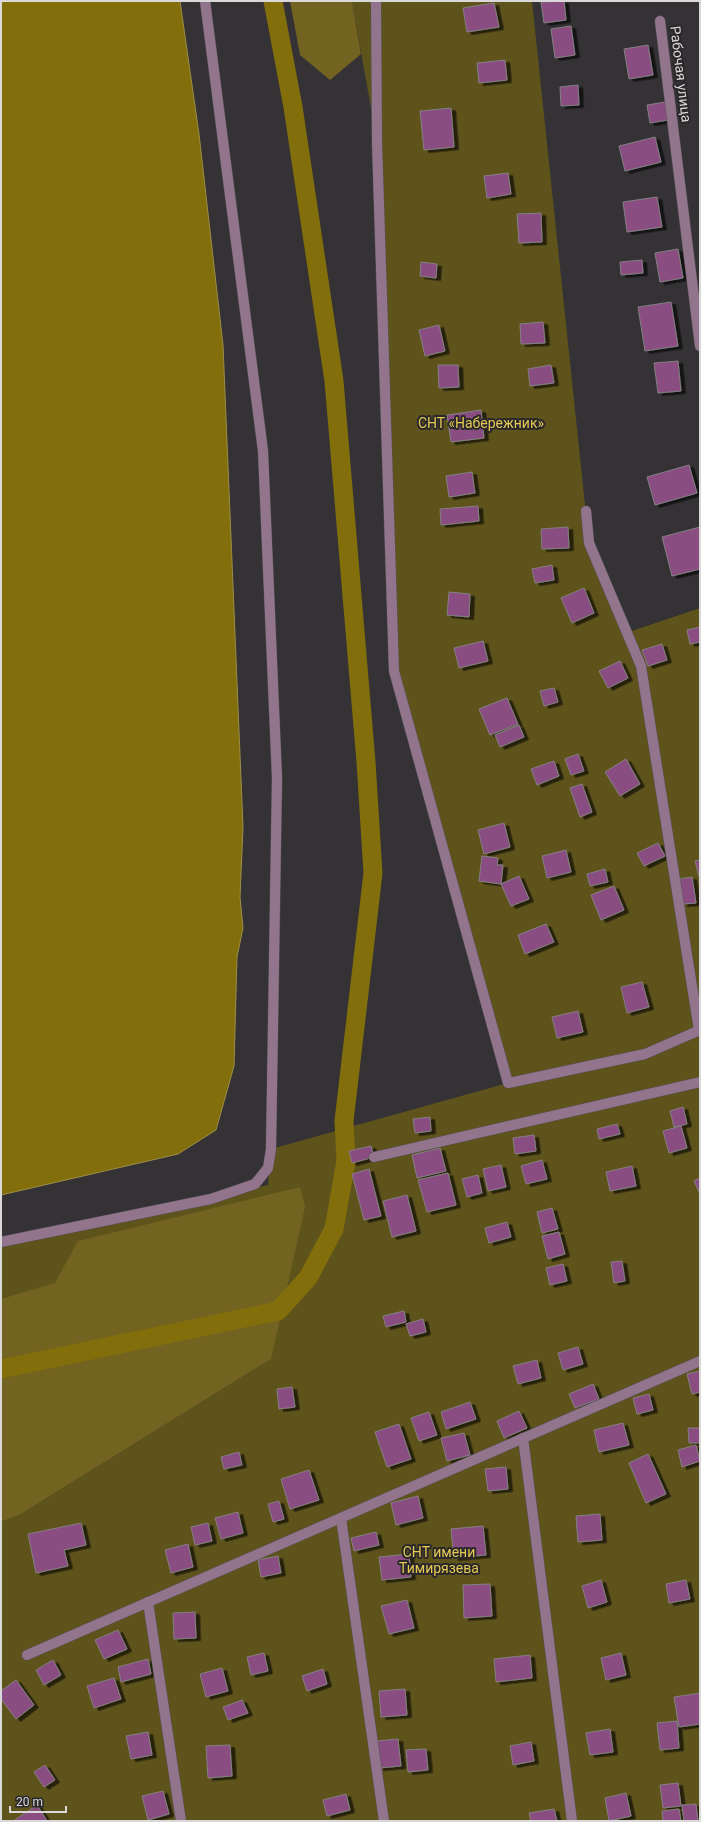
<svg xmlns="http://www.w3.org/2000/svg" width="701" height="1822" viewBox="0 0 701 1822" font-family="Roboto,sans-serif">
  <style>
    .green { fill: #5f531c }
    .forest { fill: #726320 }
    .water { fill: #826e0b; stroke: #9c8e49 }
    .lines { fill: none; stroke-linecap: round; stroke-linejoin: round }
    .canal { stroke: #826e0b; stroke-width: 19 }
    .building { fill: #8a4d82; stroke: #838082; filter: url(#shadow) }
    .minor-casing { stroke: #535053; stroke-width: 11 }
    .minor { stroke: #92758d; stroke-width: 10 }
    .labels { text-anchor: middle; stroke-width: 4; stroke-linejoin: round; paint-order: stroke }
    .street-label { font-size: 14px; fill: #dad8d9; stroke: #2b282b }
    .park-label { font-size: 14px; fill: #e4c954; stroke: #2b282b }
  </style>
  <defs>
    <filter id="shadow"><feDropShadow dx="4.5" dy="2.5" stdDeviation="0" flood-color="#0009"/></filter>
  </defs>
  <rect width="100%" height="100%" fill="#353235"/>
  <path class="green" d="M352,1h180l57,542 37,90 74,-25v1213h-699v-299l20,-8 250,-155 -270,154v-269l267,-59 3,-36 237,-66 -114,-412 -17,-529z"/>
  <g class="forest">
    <path d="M290,1h62l9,53 -31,26 -30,-25z"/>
    <path d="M300,1187l5,20 -34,152 -250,155 -20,8v-223l54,-16 23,-42z"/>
  </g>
  <path class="water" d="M1,1h179l19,133 24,211 20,482 -3,70 3,31 -6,29 -3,109 -18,64 -38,24 -177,41z"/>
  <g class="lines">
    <path class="canal" d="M1,1369l277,-58 30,-33 26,-49 12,-68 -2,-40 29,-248 -7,-111 -32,-381 -41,-274 -20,-106"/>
  </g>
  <g class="building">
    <path d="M564,1l2,19 -22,3 -3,-21z"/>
    <path d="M494,3l5,24 -32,5 -4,-24z"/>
    <path d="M571,26l4,29 -20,3 -4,-29z"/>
    <path d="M648,45l5,30 -24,4 -5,-30z"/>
    <path d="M505,60l2,20 -28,3 -2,-20z"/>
    <path d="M578,85l1,20 -18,1 -1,-19z"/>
    <path d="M665,102l3,18 -18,3 -3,-18z"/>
    <path d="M451,108l3,39 -30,3 -4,-39z"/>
    <path d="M655,137l6,25 -36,9 -6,-25z"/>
    <path d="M508,173l3,21 -24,4 -3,-22z"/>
    <path d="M657,197l5,30 -35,5 -4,-30z"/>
    <path d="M541,213l1,29 -23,1 -2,-29z"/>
    <path d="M678,249l5,29 -23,4 -5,-29z"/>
    <path d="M642,260l1,13 -22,2 -1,-13z"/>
    <path d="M421,262l16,2 -1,14 -16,-2z"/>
    <path d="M671,302l7,44 -33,5 -7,-44z"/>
    <path d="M543,322l2,21 -24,1 -1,-20z"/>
    <path d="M439,325l6,26 -20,5 -6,-26z"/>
    <path d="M678,361l3,30 -23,2 -4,-30z"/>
    <path d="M438,365h20l1,22 -20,1z"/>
    <path d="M551,365l3,18 -24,3 -2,-17z"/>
    <path d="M481,410l3,28 -33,4 -4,-27z"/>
    <path d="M689,465l8,28 -42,12 -8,-28z"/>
    <path d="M472,472l3,21 -26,4 -3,-21z"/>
    <path d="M478,506l1,15 -38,4 -1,-16z"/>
    <path d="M568,527l1,21 -27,1 -1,-20z"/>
    <path d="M700,527v42l-28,7 -10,-39z"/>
    <path d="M552,565l2,15 -19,3 -3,-14z"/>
    <path d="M584,588l10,25 -22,10 -11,-25z"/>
    <path d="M449,592l21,2 -1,23 -22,-2z"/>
    <path d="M700,627v15l-10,2 -3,-14z"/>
    <path d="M483,641l5,20 -29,7 -5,-20z"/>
    <path d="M662,644l5,16 -19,6 -6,-16z"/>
    <path d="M620,661l8,17 -20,10 -9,-17z"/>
    <path d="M554,688l4,14 -14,4 -4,-15z"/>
    <path d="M507,698l11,26 -28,11 -11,-26z"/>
    <path d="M519,725l5,12 -24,10 -5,-12z"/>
    <path d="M578,754l6,17 -13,4 -6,-16z"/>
    <path d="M626,759l14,25 -20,12 -15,-24z"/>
    <path d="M554,761l5,15 -22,9 -6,-16z"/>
    <path d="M582,784l10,28 -12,5 -10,-29z"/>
    <path d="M504,823l6,24 -26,7 -6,-24z"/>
    <path d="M658,843l7,13 -21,10 -7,-13z"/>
    <path d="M566,850l5,22 -24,6 -5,-22z"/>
    <path d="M482,856l16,2 -1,7h6l-2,19 -22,-3z"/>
    <path d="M700,860v20l-5,-19z"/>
    <path d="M605,869l3,13 -18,4 -3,-12z"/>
    <path d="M519,876l10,23 -18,7 -10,-22z"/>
    <path d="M692,877l4,26 -13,1 -4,-25z"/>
    <path d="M614,886l10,24 -23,10 -10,-25z"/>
    <path d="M546,924l8,18 -29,12 -7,-19z"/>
    <path d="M642,982l7,25 -22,6 -6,-26z"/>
    <path d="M578,1011l5,21 -26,6 -5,-21z"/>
    <path d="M683,1107l4,17 -13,3 -4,-16z"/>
    <path d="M430,1117l1,14 -16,2 -2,-14z"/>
    <path d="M617,1124l3,10 -21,5 -2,-10z"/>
    <path d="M681,1126l6,22 -18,5 -6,-22z"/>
    <path d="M534,1135l2,16 -21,3 -2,-16z"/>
    <path d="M371,1146l3,11 -22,6 -3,-12z"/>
    <path d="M440,1148l6,23 -29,7 -5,-23z"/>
    <path d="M542,1160l5,19 -21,5 -5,-18z"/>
    <path d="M501,1165l5,22 -18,4 -5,-22z"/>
    <path d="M632,1166l4,20 -26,5 -4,-19z"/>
    <path d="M369,1169l12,47 -17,4 -12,-46z"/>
    <path d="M448,1173l8,32 -29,7 -9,-32z"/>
    <path d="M478,1175l4,18 -15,4 -5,-18z"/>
    <path d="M700,1178v16l-6,-13z"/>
    <path d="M407,1195l9,36 -24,6 -9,-36z"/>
    <path d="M552,1208l6,21 -16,4 -5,-21z"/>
    <path d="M507,1222l4,15 -22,6 -4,-15z"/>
    <path d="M559,1232l6,22 -17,5 -6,-23z"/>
    <path d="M622,1261l3,20 -11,2 -3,-21z"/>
    <path d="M563,1264l4,17 -17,4 -4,-17z"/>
    <path d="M404,1311l2,11 -20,5 -3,-11z"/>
    <path d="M423,1319l3,13 -16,4 -4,-12z"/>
    <path d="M578,1347l5,17 -20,6 -5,-17z"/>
    <path d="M537,1360l4,18 -23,6 -5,-18z"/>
    <path d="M700,1371v21l-8,2 -5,-20z"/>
    <path d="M593,1384l6,15 -24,9 -6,-14z"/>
    <path d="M292,1387l3,20 -16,2 -2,-20z"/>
    <path d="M649,1394l4,16 -16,4 -4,-16z"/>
    <path d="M470,1402l6,17 -30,10 -5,-17z"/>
    <path d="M519,1411l8,17 -23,10 -7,-17z"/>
    <path d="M429,1412l8,23 -18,6 -8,-23z"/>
    <path d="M623,1423l6,22 -30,7 -5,-22z"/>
    <path d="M399,1424l12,35 -24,8 -12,-35z"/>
    <path d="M688,1428h12v15h-11z"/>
    <path d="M464,1433l6,22 -23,6 -6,-23z"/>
    <path d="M696,1445l4,16 -18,6 -4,-17z"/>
    <path d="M239,1452l3,13 -18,4 -3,-12z"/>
    <path d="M648,1454l18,40 -20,9 -17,-40z"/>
    <path d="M506,1467l2,22 -20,2 -3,-22z"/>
    <path d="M309,1470l10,30 -29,9 -9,-30z"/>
    <path d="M418,1496l5,22 -27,7 -5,-22z"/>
    <path d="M279,1501l5,18 -11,3 -5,-18z"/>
    <path d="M238,1512l5,21 -22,6 -6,-21z"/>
    <path d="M600,1514l2,26 -24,2 -2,-26z"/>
    <path d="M81,1523l5,22 -22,5 4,16 -32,7 -8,-39z"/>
    <path d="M208,1523l4,18 -17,4 -4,-18z"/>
    <path d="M483,1526l3,29 -32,3 -3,-29z"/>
    <path d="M376,1532l3,13 -25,6 -3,-13z"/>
    <path d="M188,1544l5,23 -22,6 -6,-23z"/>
    <path d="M409,1554l2,23 -29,3 -3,-23z"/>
    <path d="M278,1556l3,17 -20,4 -3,-17z"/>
    <path d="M601,1580l6,22 -19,6 -6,-22z"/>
    <path d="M686,1580l4,19 -21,4 -3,-19z"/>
    <path d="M490,1584l2,32 -28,2 -1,-33z"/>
    <path d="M407,1600l7,28 -25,6 -8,-28z"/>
    <path d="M195,1612l1,26 -22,1 -1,-26z"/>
    <path d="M118,1630l9,19 -23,10 -9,-19z"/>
    <path d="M264,1653l4,18 -17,4 -4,-18z"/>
    <path d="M621,1653l5,22 -20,5 -5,-22z"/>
    <path d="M530,1655l2,23 -36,4 -2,-23z"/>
    <path d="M148,1659l3,15 -30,8 -3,-15z"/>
    <path d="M53,1660l8,15 -17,10 -8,-15z"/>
    <path d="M222,1668l6,23 -22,6 -6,-23z"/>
    <path d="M323,1669l4,15 -20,7 -5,-15z"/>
    <path d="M114,1678l7,21 -27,9 -7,-22z"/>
    <path d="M16,1680l18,25 -18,14 -15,-20v-8z"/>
    <path d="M405,1689l2,26 -26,2 -2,-26z"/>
    <path d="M700,1693v31l-21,3 -5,-30z"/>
    <path d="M242,1700l6,13 -20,7 -5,-13z"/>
    <path d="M677,1721l2,27 -19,2 -3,-27z"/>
    <path d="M610,1729l3,23 -23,3 -4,-22z"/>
    <path d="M148,1732l4,23 -21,4 -5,-23z"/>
    <path d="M398,1739l3,27 -22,2 -3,-27z"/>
    <path d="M531,1742l3,19 -21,4 -3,-19z"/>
    <path d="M230,1745l2,31 -24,2 -2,-32z"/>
    <path d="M426,1749l2,21 -20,2 -2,-22z"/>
    <path d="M45,1765l10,15 -11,7 -10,-15z"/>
    <path d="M678,1783l3,23 -18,2 -3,-23z"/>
    <path d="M163,1791l6,23 -21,6 -6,-24z"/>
    <path d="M626,1793l5,23 -22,5 -4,-23z"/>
    <path d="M346,1794l4,16 -23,6 -4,-16z"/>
    <path d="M696,1804l2,17h-14l-2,-16z"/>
    <path d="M37,1805l10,16h-34z"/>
    <path d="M554,1809l3,12h-26l-2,-8z"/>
    <path d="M679,1809l2,12h-18l-1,-10z"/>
  </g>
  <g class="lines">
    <g class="minor-casing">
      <g id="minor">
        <path d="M376,1l1,141 17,529 114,412 137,-29 55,-24"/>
        <path d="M660,21l40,325"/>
        <path d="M586,511l3,32 52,123 58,364"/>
        <path d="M374,1157l326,-75"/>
        <path d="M1,1242l210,-43 44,-15 13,-16 3,-19 6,-371 -14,-327 -58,-450"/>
        <path d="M523,1438l49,383"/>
        <path d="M341,1518l43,303"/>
        <path d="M148,1602l33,219"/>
        <path d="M27,1655l673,-294"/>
      </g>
    </g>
    <use href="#minor" class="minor"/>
  </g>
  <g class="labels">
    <g class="street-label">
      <text transform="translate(681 74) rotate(83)" y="5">Рабочая улица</text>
    </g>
    <g class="park-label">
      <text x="481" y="428">СНТ «Набережник»</text>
      <text x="439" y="1557">СНТ имени<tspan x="439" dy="16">Тимирязева</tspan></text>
    </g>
  </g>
  <rect width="701" height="1822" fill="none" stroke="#dad8d9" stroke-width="4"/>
  <path d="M10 1806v6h56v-6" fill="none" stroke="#dad8d9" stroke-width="2"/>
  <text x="16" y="1806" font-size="12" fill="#dad8d9" stroke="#2b282b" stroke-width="3" paint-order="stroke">20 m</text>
</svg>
